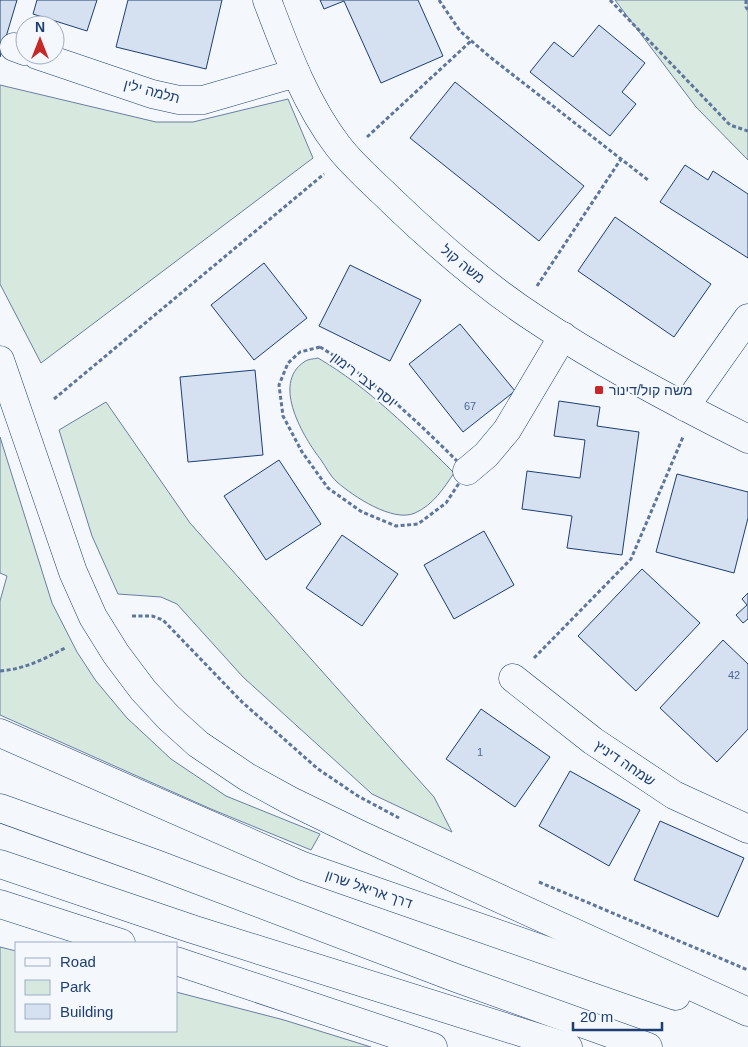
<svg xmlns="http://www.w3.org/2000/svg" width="748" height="1047" viewBox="0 0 748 1047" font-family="Arial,'Noto Sans Hebrew',sans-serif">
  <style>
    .green { fill: #d7e8df; stroke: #687fa3 }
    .building { fill: #d5e0f0; stroke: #1d3f73 }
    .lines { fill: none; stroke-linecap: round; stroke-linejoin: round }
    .minor-casing { stroke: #1d3f73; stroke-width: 29 }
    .highway-casing { stroke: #1d3f73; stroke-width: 29 }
    .path { stroke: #5e769c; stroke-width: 3; stroke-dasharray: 4 2.5; stroke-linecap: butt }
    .minor { stroke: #f4f7fb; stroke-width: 28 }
    .highway { stroke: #f4f7fb; stroke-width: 28 }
    .poi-dot { fill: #c62828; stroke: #f4f7fb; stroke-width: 2 }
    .labels { text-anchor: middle; stroke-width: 4; stroke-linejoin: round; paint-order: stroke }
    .number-label { font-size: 11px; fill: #4b6792 }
    .street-label { font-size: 14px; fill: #1d3f73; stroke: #f4f7fb }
    .poi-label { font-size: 14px; fill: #1d3f73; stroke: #f4f7fb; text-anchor: start }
  </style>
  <rect width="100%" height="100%" fill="#f4f7fb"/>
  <g class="green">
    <path d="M615,0h133v160l-52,-53z"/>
    <path d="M0,85l156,37h37l95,-23 25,59 -272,205 -41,-79z"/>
    <path d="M318,358c50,29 95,74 136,115 -10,15 -21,32 -39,40 -22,10 -62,-17 -78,-31 -7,-6 -11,-15 -16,-22 -17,-22 -50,-76 -17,-98 3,-3 10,-3 14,-4z"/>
    <path d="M106,402l84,121 244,274 18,35 -80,-38 -129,-117 -66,-73 -16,-7 -43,-3 -26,-58 -33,-106z"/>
    <path d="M0,437l52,166 25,49 19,29 31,37 44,41 55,37 94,38 -9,16 -100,-41 -211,-94v-114l7,-25 -7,-3z"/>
    <path d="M0,947l16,4v80h160v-39l108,28 87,27h-371z"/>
  </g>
  <g class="building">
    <path d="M0,0h17l-17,57z"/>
    <path d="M37,0h60l-10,31 -54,-17z"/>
    <path d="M128,0h94l-16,69 -90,-22z"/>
    <path d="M320,0h98l25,56 -62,27 -37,-82 -20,8z"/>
    <path d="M599,25l46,38 -23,29 14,12 -26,32 -80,-64 24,-30 19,15z"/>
    <path d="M455,82l129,104 -45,55 -129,-103z"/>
    <path d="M685,165l23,15 5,-9 35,23v64l-88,-56z"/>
    <path d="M615,217l96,67 -37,53 -96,-66z"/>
    <path d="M264,263l43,55 -53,42 -43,-55z"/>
    <path d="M350,265l71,35 -31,61 -71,-35z"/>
    <path d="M460,324l55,67 -52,41 -54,-68z"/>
    <path d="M255,370l8,85 -75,7 -8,-85z"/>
    <path d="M559,401l41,6 -3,19 42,6 -17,123 -55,-7 5,-32 -50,-7 5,-38 53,7 5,-38 -31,-4z"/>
    <path d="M279,460l42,64 -55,36 -42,-64z"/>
    <path d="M677,474l71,18v26l-14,55 -78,-21z"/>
    <path d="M484,531l30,54 -60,34 -30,-54z"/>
    <path d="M342,535l56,39 -36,52 -56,-38z"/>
    <path d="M642,569l58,54 -64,68 -58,-55z"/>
    <path d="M748,593v26l-5,4 -7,-8 11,-10 -5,-6z"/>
    <path d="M723,640l25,24v65l-31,33 -57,-54z"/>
    <path d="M481,709l69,48 -35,50 -69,-48z"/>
    <path d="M570,771l70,39 -31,56 -70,-40z"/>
    <path d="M660,821l84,37 -26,59 -84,-37z"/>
  </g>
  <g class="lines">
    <g class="minor-casing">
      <g id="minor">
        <path d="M267,0c19,50 38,103 71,146 17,22 39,40 58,59 44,42 90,82 141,115 67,45 139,83 211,119"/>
        <path d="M14,47l11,4"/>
        <path d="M37,55l115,39 27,6h24l93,-27"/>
        <path d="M685,407l63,-89"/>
        <path d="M467,471l19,-16 21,-25 56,-94"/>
        <path d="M513,678l80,63 81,54 74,34"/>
      </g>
    </g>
    <g class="highway-casing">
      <g id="highway">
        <path d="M0,360l73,212 20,45 23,37 27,36 25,27 30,27 49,33 42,23 76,37 383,175"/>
        <path d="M0,733l303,133 373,130"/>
        <path d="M0,808l156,56 300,114 192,69"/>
        <path d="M0,864l192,65 376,118"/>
        <path d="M0,904l121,39"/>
        <path d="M176,961l257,86"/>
      </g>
    </g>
    <g class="path">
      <path d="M439,0l21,31 30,26 158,123"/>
      <path d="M610,0l120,125 18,6"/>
      <path d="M746,0v7l2,3"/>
      <path d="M367,137l104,-96"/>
      <path d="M537,286l84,-127"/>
      <path d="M320,347c55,33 102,79 147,124l-21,32 -28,21 -22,2 -34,-14 -34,-24 -26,-36 -19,-36 -4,-31 9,-22 12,-11z"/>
      <path d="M54,399l270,-225"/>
      <path d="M132,616h20l11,4 79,82 76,67 40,27 41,22"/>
      <path d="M534,658l97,-99 52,-122"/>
      <path d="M0,671c25,-2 44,-12 65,-23"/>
      <path d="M539,882l209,88"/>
    </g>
    <use href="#minor" class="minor"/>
    <use href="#highway" class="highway"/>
  </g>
  <rect class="poi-dot" x="594" y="385" width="10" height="10" rx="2.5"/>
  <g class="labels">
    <g class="number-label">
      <text x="470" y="410">67</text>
      <text x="734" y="679">42</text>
      <text x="480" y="756">1</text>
    </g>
    <g class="street-label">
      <text transform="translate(152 91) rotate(15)" y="5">תלמה ילין</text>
      <text transform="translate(463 264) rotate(39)" y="5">משה קול</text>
      <text transform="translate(365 380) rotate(38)" y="5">יוסף צבי רימון</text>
      <text transform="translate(625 763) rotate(34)" y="5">שמחה דיניץ</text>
      <text transform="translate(369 889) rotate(19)" y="5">דרך אריאל שרון</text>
    </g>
    <g class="poi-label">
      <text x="609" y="395">משה קול/דינור</text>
    </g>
  </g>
  <rect x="15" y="942" width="162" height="90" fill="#f4f7fb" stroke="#9eadc5"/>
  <rect x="25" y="958" width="25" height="8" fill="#f4f7fb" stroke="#9eadc5"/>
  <text x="60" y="967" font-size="15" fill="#1d3f73">Road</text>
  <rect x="25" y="980" width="25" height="15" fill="#d7e8df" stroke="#9eadc5"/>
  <text x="60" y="992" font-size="15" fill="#1d3f73">Park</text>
  <rect x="25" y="1004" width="25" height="15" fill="#d5e0f0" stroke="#9eadc5"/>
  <text x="60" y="1017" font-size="15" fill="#1d3f73">Building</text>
  <g transform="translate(40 40)"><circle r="24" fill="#f4f7fb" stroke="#9eadc5"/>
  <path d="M0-4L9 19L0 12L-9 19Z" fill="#c62828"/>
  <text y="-8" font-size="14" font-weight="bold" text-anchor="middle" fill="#1d3f73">N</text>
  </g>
  <path d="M573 1022v8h89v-8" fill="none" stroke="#1d3f73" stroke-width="2.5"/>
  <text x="580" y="1022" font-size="15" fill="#1d3f73" stroke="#f4f7fb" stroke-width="4" paint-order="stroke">20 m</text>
</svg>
